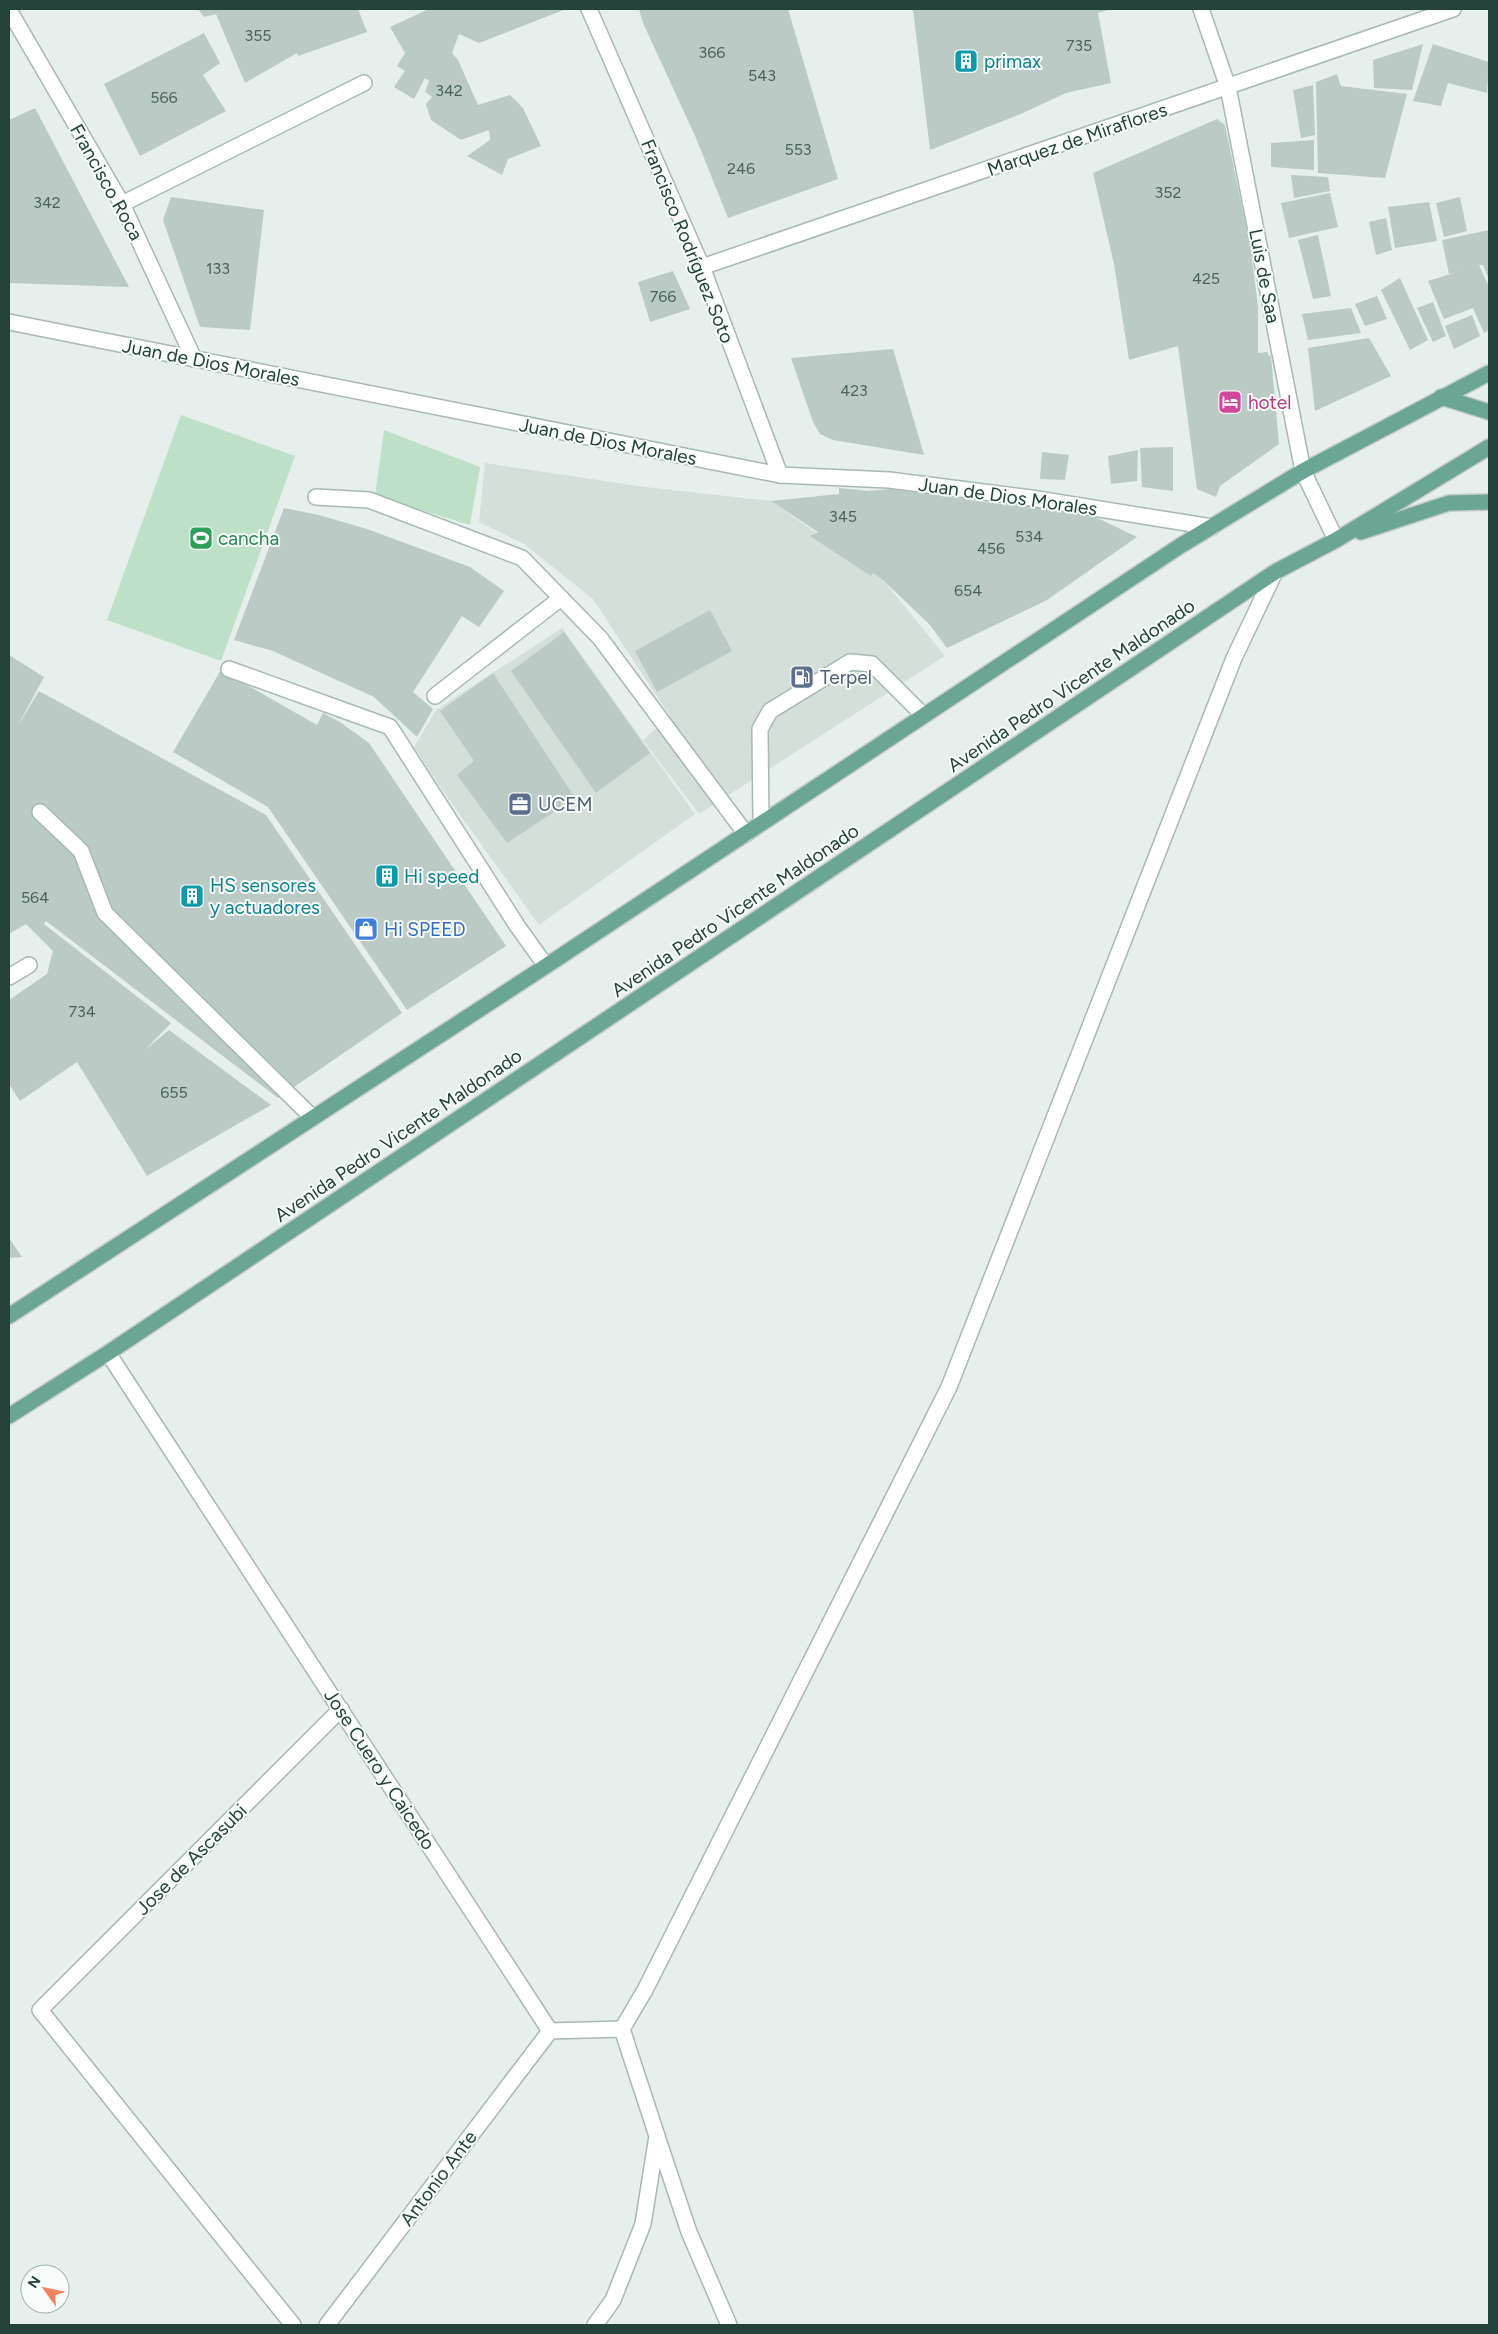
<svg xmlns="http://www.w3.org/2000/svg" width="1498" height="2334" viewBox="0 0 1498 2334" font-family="Figtree,sans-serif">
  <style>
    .built { fill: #d4dfda }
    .green { fill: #bfe0c8 }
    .building { fill: #bbcac4 }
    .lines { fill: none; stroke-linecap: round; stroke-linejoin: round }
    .lane-casing { stroke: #a8b8b2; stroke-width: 18 }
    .street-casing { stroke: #a8b8b2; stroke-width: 18 }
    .primary-casing { stroke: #c2cac8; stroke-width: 18 }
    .lane { stroke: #fff; stroke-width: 15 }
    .street { stroke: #fff; stroke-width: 15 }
    .primary { stroke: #6aa596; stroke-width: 15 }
    .labels { text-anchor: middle; stroke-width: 4; stroke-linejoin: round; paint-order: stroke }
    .number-label { font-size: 16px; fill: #4a645c }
    .culture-label { font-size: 19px; fill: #0d838f; stroke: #f7fbf9; text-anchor: start }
    .street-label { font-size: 19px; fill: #24423a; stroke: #f7fbf9 }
    .hotel-label { font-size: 19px; fill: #b23c85; stroke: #f7fbf9; text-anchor: start }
    .leisure-label { font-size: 19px; fill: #27864d; stroke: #f7fbf9; text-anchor: start }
    .service-label { font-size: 19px; fill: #4e5e75; stroke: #f7fbf9; text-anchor: start }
    .shop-label { font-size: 19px; fill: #366cbe; stroke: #f7fbf9; text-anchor: start }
  </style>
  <rect width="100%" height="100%" fill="#e6efeb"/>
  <g class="built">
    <path d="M485,463l160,24 126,14 112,79 62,76 -246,158 -56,-74 27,-24 -77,-117 -69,-55 -45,-22z"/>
    <path d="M562,628l133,186 -156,111 -94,-131 -31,-47 22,-37z"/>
  </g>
  <g class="green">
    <path d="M181,415l114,41 -74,205 -114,-41z"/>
    <path d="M384,430l96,37 -10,58 -95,-29z"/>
  </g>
  <g class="building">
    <path d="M198,9h160l9,23 -69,24 -1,-3 -52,30 -29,-69 -12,3z"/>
    <path d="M429,9h137l-87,34 -20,-9 -7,19 6,7 20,45 32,-10 13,13 18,38 -33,13 -6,16 -35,-19 23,-16 -1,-10 -28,10 -30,-20 -5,-16 6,-7 -7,-5 4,-11 -4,-3 -11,21 -20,-12 11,-16 -8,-5 8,-13 -15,-26z"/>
    <path d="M639,9h149l50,170 -110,39 -32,-80 -53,-115z"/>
    <path d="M913,9h198l-13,4 13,70 -45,10 -43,20 -93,37z"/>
    <path d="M204,33l16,30 -17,12 23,36 -86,45 -36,-72z"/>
    <path d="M1423,44l-11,46 -38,-2 -1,-28z"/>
    <path d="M1433,44l56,18 -2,31 -39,-10 -7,23 -28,-5z"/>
    <path d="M1337,74l4,12 66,8 -22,84 -67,-5 -2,-91z"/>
    <path d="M1313,85l2,50 -14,3 -8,-48z"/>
    <path d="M35,108l94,179 -120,-4v-163z"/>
    <path d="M1217,119l8,6 25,120 8,61v47l10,-1v3l3,1 8,88 -59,42 -4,11 -19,-8 -19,-143 -49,14 -15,-96 -21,-91z"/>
    <path d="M1314,140v30l-43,-3v-24z"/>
    <path d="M1291,175l37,2 2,14 -36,7z"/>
    <path d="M1330,193l8,34 -49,11 -8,-35z"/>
    <path d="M171,197l93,13 -14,120 -50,-3 -37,-107z"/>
    <path d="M1460,197l7,34 -23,6 -8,-34z"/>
    <path d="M1429,202l8,39 -42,7 -7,-41z"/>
    <path d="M1386,218l6,32 -16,5 -7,-33z"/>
    <path d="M1489,230v50l-6,-15h-4l10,22v43l-5,3 -11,-25 -29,11 -16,-38 32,-10 -11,3 -7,-34z"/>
    <path d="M1318,235l13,61 -18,3 -15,-59z"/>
    <path d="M673,271l17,38 -40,13 -12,-40z"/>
    <path d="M1400,278l28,62 -18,10 -29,-60z"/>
    <path d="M1377,296l10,23 -22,7 -10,-22z"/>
    <path d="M1433,302l13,34 -13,6 -16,-34z"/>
    <path d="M1351,308l10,25 -53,7 -6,-26z"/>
    <path d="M1472,315l8,21 -26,13 -9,-23z"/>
    <path d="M1369,338l22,38 -76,35 -7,-63z"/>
    <path d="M893,349l31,106 -91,-15 -13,-6 -7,-12 -22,-64z"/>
    <path d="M1173,447v44l-31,-4 -2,-39z"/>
    <path d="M1138,450l-1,31 -26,3 -3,-28z"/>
    <path d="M1042,452l27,3 -4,25 -25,-1z"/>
    <path d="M839,488l29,3 23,-2 101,14 93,9 52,25 -90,63 -100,48 -17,-23 -47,-45 -10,-7 -2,3 -61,-40 8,-4 -47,-31 68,-7z"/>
    <path d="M284,508l35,7 48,14 103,38 34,24 -25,36 -17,-11 -49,76 20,17 -16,28 -43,-40 -101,-46 -39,-11z"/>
    <path d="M710,610l22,41 -75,41 -22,-41z"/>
    <path d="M564,632l86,121 -54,40 -85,-122z"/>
    <path d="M9,655l35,22 -27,50 22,-36 227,124 136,198 -124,85 -232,-177 -2,3 127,99 -26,27 24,-20 102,75 -124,71 -70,-114 -57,39 -11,-17v-84l38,-26 6,-23 -27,-27 -17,10z"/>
    <path d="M221,670l96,55 6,-12 17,9 29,21 137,203 -99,64 -139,-203 -95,-55z"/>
    <path d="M493,673l82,125 -68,45 -50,-68 17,-14 -34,-50z"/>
    <path d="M9,1238l13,19 -13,1z"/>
  </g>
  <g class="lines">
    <g class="lane-casing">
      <g id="lane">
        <path d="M316,497l53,3 153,58 39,40 -126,98"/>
        <path d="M561,598l39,40 146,196"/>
        <path d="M229,669l161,58 128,200 28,39"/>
        <path d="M40,812l41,39 24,62 208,205"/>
        <path d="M761,823l-1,-94 10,-18 80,-49 22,2 51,51"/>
        <path d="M657,2136l32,96 40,93"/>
      </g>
    </g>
    <g class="street-casing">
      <g id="street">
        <path d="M589,9l113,258 78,208"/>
        <path d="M1201,9l27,78 75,384 33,69"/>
        <path d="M9,10l113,194 72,155"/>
        <path d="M122,204l242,-121"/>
        <path d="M702,267l751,-258"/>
        <path d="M9,322l771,153 109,5 142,18 181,29"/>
        <path d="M9,977l20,-12"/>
        <path d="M108,1353l442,678 72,-2 35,107 -14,88 -30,76 -18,25"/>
        <path d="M622,2029l23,-39 304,-603 285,-729 41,-86"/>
        <path d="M293,2325l-253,-315 301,-301"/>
        <path d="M327,2325l223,-294"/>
      </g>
    </g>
    <g class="primary-casing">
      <g id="primary">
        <path d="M1441,397l48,15"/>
        <path d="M1361,532l88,-29 40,-1"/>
        <path d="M9,1316l537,-350 634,-420 123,-75 186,-98"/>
        <path d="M9,1416l99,-63 1167,-781 61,-32 153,-93"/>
      </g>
    </g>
    <use href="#lane" class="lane"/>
    <use href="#street" class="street"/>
    <use href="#primary" class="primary"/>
  </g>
  <defs>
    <g id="building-square" transform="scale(1.25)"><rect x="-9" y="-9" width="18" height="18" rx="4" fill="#0f9aa8" stroke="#f7fbf9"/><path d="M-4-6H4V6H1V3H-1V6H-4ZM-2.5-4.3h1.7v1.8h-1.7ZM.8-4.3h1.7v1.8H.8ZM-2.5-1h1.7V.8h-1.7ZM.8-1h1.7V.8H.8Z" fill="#fff"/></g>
    <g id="hotel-square" transform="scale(1.25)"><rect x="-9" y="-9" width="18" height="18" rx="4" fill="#d1479c" stroke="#f7fbf9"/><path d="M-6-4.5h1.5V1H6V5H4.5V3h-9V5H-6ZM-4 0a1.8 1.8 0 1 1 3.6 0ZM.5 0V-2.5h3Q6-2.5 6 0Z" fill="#fff"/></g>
    <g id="stadium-square" transform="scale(1.25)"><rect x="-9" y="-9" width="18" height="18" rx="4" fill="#2e9e5b" stroke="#f7fbf9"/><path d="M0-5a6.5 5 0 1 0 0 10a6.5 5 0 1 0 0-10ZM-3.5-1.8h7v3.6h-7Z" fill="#fff"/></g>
    <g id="fuel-square" transform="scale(1.25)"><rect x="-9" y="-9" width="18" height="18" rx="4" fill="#5c6f8a" stroke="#f7fbf9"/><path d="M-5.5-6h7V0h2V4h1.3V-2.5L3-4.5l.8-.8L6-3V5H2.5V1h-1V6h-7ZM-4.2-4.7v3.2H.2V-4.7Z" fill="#fff"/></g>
    <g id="office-square" transform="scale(1.25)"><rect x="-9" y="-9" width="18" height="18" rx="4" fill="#5c6f8a" stroke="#f7fbf9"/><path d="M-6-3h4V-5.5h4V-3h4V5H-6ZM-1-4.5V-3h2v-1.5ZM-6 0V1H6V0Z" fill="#fff"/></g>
    <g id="shop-square" transform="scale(1.25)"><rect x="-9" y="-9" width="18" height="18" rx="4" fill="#3f7fe0" stroke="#f7fbf9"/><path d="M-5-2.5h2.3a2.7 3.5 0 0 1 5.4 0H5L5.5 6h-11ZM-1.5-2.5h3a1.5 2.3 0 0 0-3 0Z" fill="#fff"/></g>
  </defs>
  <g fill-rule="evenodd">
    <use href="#building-square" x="966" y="61"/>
    <use href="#hotel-square" x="1230" y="402"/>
    <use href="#stadium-square" x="201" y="538"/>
    <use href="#fuel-square" x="802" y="677"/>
    <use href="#office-square" x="520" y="804"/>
    <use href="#building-square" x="387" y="876"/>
    <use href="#building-square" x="192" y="896"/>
    <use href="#shop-square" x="366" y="929"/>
  </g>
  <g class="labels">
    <g class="number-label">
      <text x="258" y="41">355</text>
      <text x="1079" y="51">735</text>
      <text x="712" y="58">366</text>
      <text x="762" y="81">543</text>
      <text x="449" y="96">342</text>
      <text x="164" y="103">566</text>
      <text x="798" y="155">553</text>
      <text x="741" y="174">246</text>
      <text x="1168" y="198">352</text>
      <text x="47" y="208">342</text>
      <text x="218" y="274">133</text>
      <text x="1206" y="284">425</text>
      <text x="663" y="302">766</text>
      <text x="854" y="396">423</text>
      <text x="843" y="522">345</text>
      <text x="1029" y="542">534</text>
      <text x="991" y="554">456</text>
      <text x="968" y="596">654</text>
      <text x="35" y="903">564</text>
      <text x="82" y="1017">734</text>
      <text x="174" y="1098">655</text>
    </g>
    <g class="culture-label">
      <text x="984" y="68">primax</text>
      <text x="404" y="883">Hi speed</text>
      <text x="210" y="892">HS sensores<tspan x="210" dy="22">y actuadores</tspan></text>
    </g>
    <g class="street-label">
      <text transform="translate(1077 139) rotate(-19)" y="7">Marquez de Miraflores</text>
      <text transform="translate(107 182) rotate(61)" y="7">Francisco Roca</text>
      <text transform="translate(688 241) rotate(68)" y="7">Francisco Rodríguez Soto</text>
      <text transform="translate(1265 276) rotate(79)" y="7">Luis de Saa</text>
      <text transform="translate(211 362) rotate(11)" y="7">Juan de Dios Morales</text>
      <text transform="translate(608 441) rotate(11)" y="7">Juan de Dios Morales</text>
      <text transform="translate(1008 496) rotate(8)" y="7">Juan de Dios Morales</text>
      <text transform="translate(1071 685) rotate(-34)" y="7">Avenida Pedro Vicente Maldonado</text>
      <text transform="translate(735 910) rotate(-34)" y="7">Avenida Pedro Vicente Maldonado</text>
      <text transform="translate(398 1135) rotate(-34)" y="7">Avenida Pedro Vicente Maldonado</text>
      <text transform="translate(380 1769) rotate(57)" y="7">Jose Cuero y Caicedo</text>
      <text transform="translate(191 1859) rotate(-45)" y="7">Jose de Ascasubi</text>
      <text transform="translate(438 2178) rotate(-53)" y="7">Antonio Ante</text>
    </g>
    <g class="hotel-label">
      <text x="1248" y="409">hotel</text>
    </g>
    <g class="leisure-label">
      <text x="218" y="545">cancha</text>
    </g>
    <g class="service-label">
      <text x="820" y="684">Terpel</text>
      <text x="538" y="811">UCEM</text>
    </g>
    <g class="shop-label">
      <text x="384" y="936">Hi SPEED</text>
    </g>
  </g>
  <rect width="1498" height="2334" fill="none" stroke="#24423a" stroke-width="20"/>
  <g transform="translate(45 2289) rotate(303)"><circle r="24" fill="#f7fbf9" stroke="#a3b1ad"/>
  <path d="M0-4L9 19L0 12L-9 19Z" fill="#f4845f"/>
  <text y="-8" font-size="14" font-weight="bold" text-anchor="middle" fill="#24423a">N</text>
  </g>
</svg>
